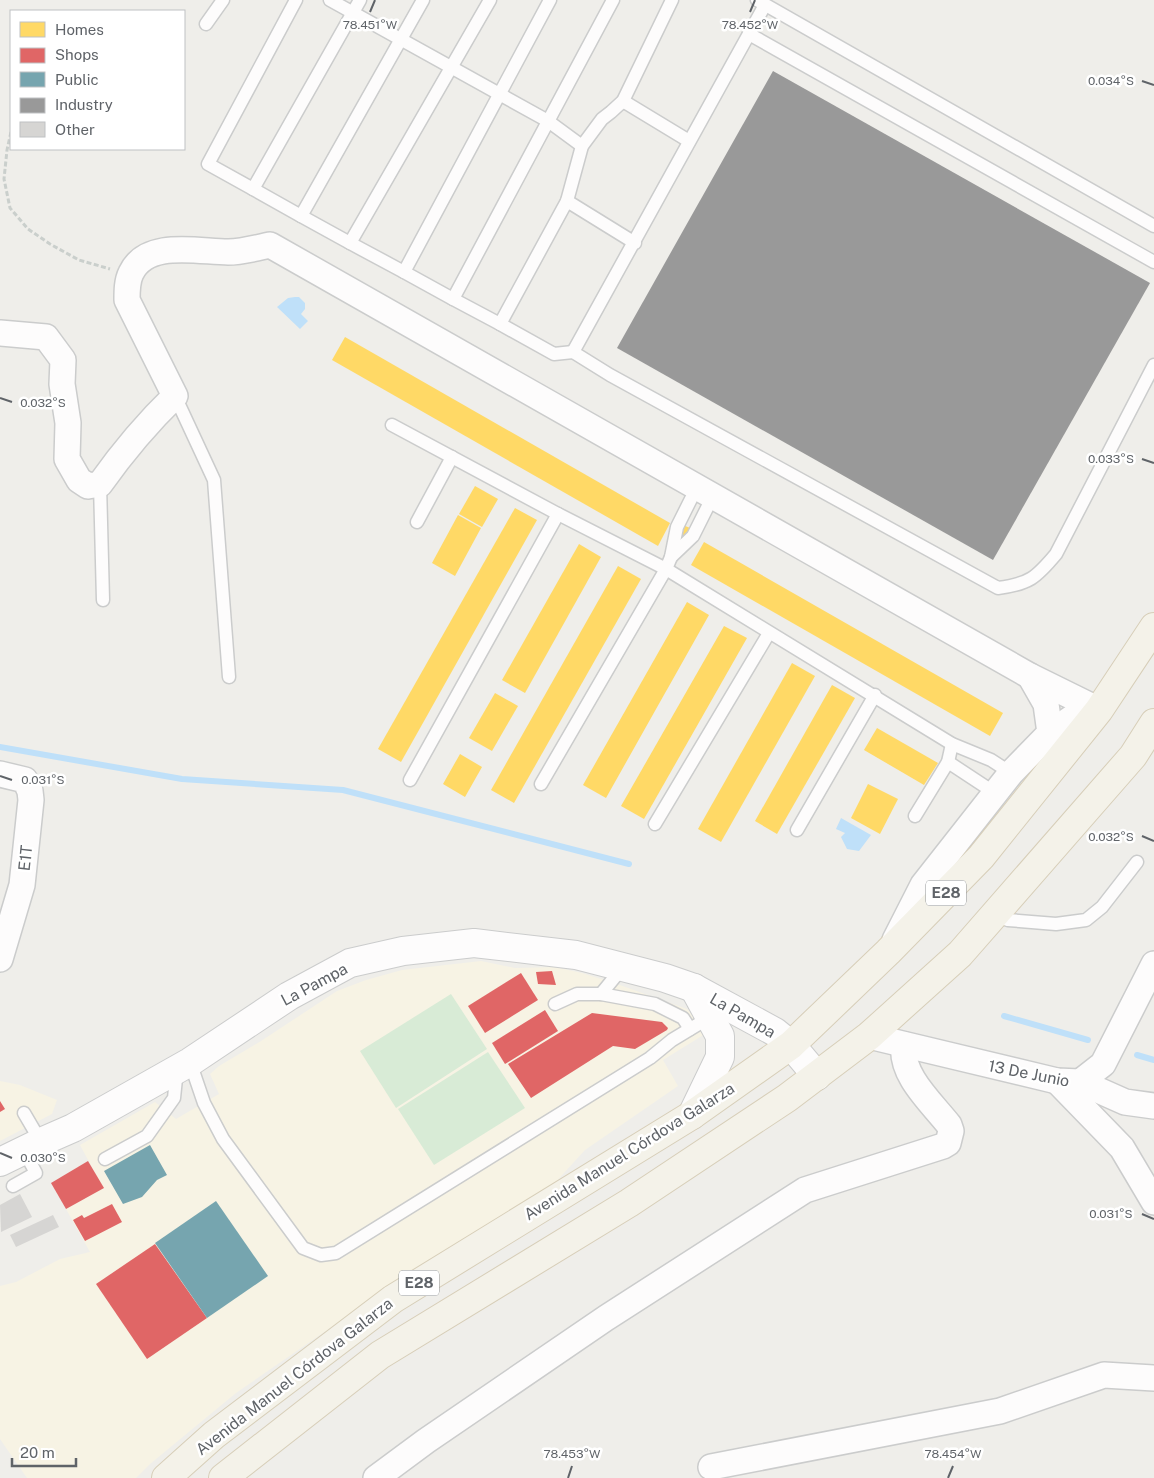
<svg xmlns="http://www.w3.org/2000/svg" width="1154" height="1478" viewBox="0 0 1154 1478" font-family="'Public Sans',sans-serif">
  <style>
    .commercial { fill: #f7f3e4 }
    .green { fill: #d8ebd6 }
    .water { fill: #bfe0f9 }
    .homes { fill: #ffd966 }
    .shops { fill: #e06666 }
    .public { fill: #76a5af }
    .industry { fill: #999 }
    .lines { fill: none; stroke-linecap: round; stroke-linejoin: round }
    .stream { stroke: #bfe0f9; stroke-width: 6 }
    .building { fill: #d6d5d3 }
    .service-casing { stroke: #cbcccc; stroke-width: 15 }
    .minor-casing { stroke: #cbcccc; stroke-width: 28 }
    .tertiary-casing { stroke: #cbcccc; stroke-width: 30 }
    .primary-casing { stroke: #d7ceb8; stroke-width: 30 }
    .path { stroke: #cacfcc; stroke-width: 3; stroke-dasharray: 5 2.5; stroke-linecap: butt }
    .service { stroke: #fdfcfc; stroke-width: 12 }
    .minor { stroke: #fdfcfc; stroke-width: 25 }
    .tertiary { stroke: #fdfcfc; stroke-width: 28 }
    .primary { stroke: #f4f2e9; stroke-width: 28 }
    .ticks { fill: none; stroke: #5f6368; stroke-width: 2 }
    .labels { text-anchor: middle; stroke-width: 5; stroke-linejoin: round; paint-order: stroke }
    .shield { fill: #fff; stroke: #8f9295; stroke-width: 1 }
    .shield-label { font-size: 15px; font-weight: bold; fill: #5f6368 }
    .street-label { font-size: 16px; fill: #5f6368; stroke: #fff }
    .ticks-label { font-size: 12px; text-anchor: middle; fill: #5f6368; stroke: #fff; stroke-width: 5; stroke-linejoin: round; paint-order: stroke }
  </style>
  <rect width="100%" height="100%" fill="#efeeea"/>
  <g class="commercial">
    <path d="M481,961l34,7 40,-1 27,6 35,11 70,25 12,14 6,11 -42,26 15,26 -93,64 -32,35 -223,143 -94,65 -86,71 -14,14h-109l-27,-39v-153l16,-4 44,-23 30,-7 -24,-43 37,-21 -23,-43 75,-43 21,17 43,-25 -9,-20 9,-8 42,-25 76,-50 29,-11 36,-10z"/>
    <path d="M0,1081l20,4 37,15 -5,14 -52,27z"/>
  </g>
  <g class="green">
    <path d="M451,994l36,55 -91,59 -36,-57z"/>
    <path d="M488,1052l37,56 -91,57 -36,-56z"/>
  </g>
  <g class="water">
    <path d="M295,297h4l6,6v6l-4,5 7,7 -8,8 -23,-22 11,-9z"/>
    <path d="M841,818l30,17 -12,16 -12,-2 -6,-12 4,-4 -9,-4z"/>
  </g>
  <g class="homes">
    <path d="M345,337l325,186 -12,23 -326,-186z"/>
    <path d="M475,486l23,13 -16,28 -23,-13z"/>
    <path d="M515,508l22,12 -136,242 -23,-13z"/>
    <path d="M458,515l23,13 -26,48 -23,-13z"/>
    <path d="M683,525l7,3 -6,12 -7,-3z"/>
    <path d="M704,542l299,171 -13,23 -299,-171z"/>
    <path d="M579,544l22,13 -76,136 -23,-13z"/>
    <path d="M618,566l23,13 -127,224 -23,-13z"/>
    <path d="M687,602l22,13 -103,183 -23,-13z"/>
    <path d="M724,626l23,12 -103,181 -23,-13z"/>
    <path d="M792,663l23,13 -94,166 -23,-13z"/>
    <path d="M832,685l23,13 -78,136 -22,-13z"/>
    <path d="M495,693l23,13 -26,45 -23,-13z"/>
    <path d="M877,728l61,35 -14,22 -60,-35z"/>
    <path d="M460,754l22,13 -17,30 -22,-13z"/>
    <path d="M868,784l30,15 -18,35 -29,-16z"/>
  </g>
  <g class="shops">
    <path d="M552,971l4,14 -18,-1 -2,-12z"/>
    <path d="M521,973l17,27 -53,33 -17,-27z"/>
    <path d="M545,1010l13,21 -53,33 -13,-21z"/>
    <path d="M592,1013l70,9 6,6 -1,2 -32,19 -22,-3 -82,52 -23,-34z"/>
    <path d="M0,1101l5,8 -5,3z"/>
    <path d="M88,1161l16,27 -38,21 -15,-26z"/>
    <path d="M112,1204l10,18 -37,19 -12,-21 9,-5 2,3z"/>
    <path d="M155,1244l52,74 -60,41 -51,-75z"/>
  </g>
  <g class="public">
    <path d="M150,1145l17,30 -10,5 -15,17 -19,7 -19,-33z"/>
    <path d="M216,1201l52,75 -61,42 -52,-75z"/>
  </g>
  <path class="industry" d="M773,71l377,212 -157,277 -376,-212z"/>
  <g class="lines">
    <g class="stream">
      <path d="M0,747l182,32 161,11 286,74"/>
      <path d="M1004,1016l84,24"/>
      <path d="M1137,1055l17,5"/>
    </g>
  </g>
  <g class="building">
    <path d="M20,1194l12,23 -31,15 -1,-27z"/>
    <path d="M53,1215l6,12 -43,20 -6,-12z"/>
  </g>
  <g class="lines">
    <g class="service-casing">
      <g id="service">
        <path d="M330,0l218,121 34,25"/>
        <path d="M757,0l397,226"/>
        <path d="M765,5l-192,347 37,23 388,213c31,-4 38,-10 58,-34l98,-189"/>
        <path d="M206,24l17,-24"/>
        <path d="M749,34l405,228"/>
        <path d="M623,101l66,40"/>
        <path d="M253,189l-45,-25 88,-164"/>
        <path d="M567,201l68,42"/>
        <path d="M301,216l-48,-27 107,-189"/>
        <path d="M350,243l-49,-27 122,-216"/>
        <path d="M404,272l-54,-29 140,-243"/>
        <path d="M453,299l-49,-27 146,-272"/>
        <path d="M500,324l-47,-25 160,-299"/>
        <path d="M573,352l-19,2 -54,-30 67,-123 15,-55 20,-27 9,-7 12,-11 49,-101"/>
        <path d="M175,396l39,84 15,197"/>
        <path d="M392,425l166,89 108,55 286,175 39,16 20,13"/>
        <path d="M100,484l3,116"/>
        <path d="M417,522l35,-65"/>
        <path d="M671,557l22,-21 20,-40"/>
        <path d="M948,762l47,31"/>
        <path d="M410,780l148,-266"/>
        <path d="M541,784l125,-215 5,-12 6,-30 20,-40"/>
        <path d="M915,816l33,-54 4,-18"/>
        <path d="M655,824l114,-191"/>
        <path d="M797,830l78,-135"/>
        <path d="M994,915l14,5 48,4 30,-4 16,-13 35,-45"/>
        <path d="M601,994l22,-27"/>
        <path d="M555,1004l22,-10h24l54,10 28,14 7,11"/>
        <path d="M190,1062l14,41 19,36 80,109 18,7 15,-2 314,-195 22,-18 38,-23"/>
        <path d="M24,1113l17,29"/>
        <path d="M105,1159l42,-23 27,-38 3,-29"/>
        <path d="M13,1186l23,-13 -12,-22"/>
      </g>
    </g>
    <g class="minor-casing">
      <g id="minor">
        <path d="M0,333l46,4 17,23 -1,24 6,39 -1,36 12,21 9,6 12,-2c22,-31 47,-61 75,-88l-48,-96c0,-9 0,-19 4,-27 16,-34 68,-21 97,-21 14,0 28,-4 42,-7l760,431 69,34"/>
        <path d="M1050,733l39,-27"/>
        <path d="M0,774l25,6 5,11 1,9 -9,85 -22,74"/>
        <path d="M895,940l28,-55 88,-112 39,-40 -4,-29 -16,-28"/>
        <path d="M869,1036l188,45 23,1 23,-18 51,-100"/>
        <path d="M1057,1081l65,67 32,54"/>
        <path d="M1080,1082l45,20 29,4"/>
        <path d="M711,1467l289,-56 104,-36 50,3"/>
        <path d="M376,1478l50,-37 180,-123 199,-128 138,-44 5,-3 3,-12 -2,-6c-18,-23 -49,-50 -45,-80"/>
      </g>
    </g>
    <g class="tertiary-casing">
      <g id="tertiary">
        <path d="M692,1115l28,-58v-21l-26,-48"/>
        <path d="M0,1162l41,-20 32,-14 117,-66 99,-66 61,-33 53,-12 71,-8 102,12 89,23 29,10 81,44 16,13 26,31"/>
      </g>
    </g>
    <g class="primary-casing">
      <g id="primary">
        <path d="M166,1478l48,-43 179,-136 299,-184 99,-70 97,-93 93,-95 118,-147 55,-83"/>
        <path d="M223,1478l157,-123 249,-152 158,-105 82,-62 91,-82 173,-198 21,-33"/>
      </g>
    </g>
    <path class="path" d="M11,132l-4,18 -3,29 6,29 18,21 22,15 29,16 31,9"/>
    <use href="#service" class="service"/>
    <use href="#minor" class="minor"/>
    <use href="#tertiary" class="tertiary"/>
    <use href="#primary" class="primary"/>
  </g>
  <path class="ticks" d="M370,12l5,-12M750,12l5,-12M1142,81l12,4M0,398l12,4M1142,459l12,4M0,776l12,4M1142,836l12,5M0,1153l12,5M1142,1214l12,5M568,1478l4,-12M948,1478l5,-12"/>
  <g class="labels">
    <g class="shield">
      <rect x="926" y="880.5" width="40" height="25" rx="4"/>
      <rect x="399" y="1270.5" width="40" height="25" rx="4"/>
    </g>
    <g class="shield-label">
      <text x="946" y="898">E28</text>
      <text x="419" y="1288">E28</text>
    </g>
    <g class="street-label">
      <text transform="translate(25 858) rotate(-84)" y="6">E1T</text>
      <text transform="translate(314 984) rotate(-28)" y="6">La Pampa</text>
      <text transform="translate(743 1015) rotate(30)" y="6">La Pampa</text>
      <text transform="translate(1029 1073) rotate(11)" y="6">13 De Junio</text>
      <text transform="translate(629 1151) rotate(-32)" y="6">Avenida Manuel Córdova Galarza</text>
      <text transform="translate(294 1376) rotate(-38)" y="6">Avenida Manuel Córdova Galarza</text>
    </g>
  </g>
  <g class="ticks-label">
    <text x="370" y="29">78.451°W</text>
    <text x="750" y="29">78.452°W</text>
    <text x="1111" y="85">0.034°S</text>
    <text x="43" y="407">0.032°S</text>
    <text x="1111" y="463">0.033°S</text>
    <text x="43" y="784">0.031°S</text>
    <text x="1111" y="841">0.032°S</text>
    <text x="43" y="1162">0.030°S</text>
    <text x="1111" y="1218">0.031°S</text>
    <text x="572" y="1458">78.453°W</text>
    <text x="953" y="1458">78.454°W</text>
  </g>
  <rect x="10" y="10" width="175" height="140" fill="#ffffff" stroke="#bfc1c3"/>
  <rect x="20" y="22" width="25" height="15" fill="#ffd966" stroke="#bfc1c3"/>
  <text x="55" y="35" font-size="15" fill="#5f6368">Homes</text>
  <rect x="20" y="48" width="25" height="15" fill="#e06666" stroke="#bfc1c3"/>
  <text x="55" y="60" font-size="15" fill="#5f6368">Shops</text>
  <rect x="20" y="72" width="25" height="15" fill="#76a5af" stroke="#bfc1c3"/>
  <text x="55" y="85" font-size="15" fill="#5f6368">Public</text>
  <rect x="20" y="98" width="25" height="15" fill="#999999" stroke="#bfc1c3"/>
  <text x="55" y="110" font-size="15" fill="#5f6368">Industry</text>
  <rect x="20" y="122" width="25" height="15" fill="#d6d5d3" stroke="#bfc1c3"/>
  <text x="55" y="135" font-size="15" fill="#5f6368">Other</text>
  <path d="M12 1458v8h64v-8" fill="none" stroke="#5f6368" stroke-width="2.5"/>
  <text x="20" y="1458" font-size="15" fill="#5f6368" stroke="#ffffff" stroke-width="4" paint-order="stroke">20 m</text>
</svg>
